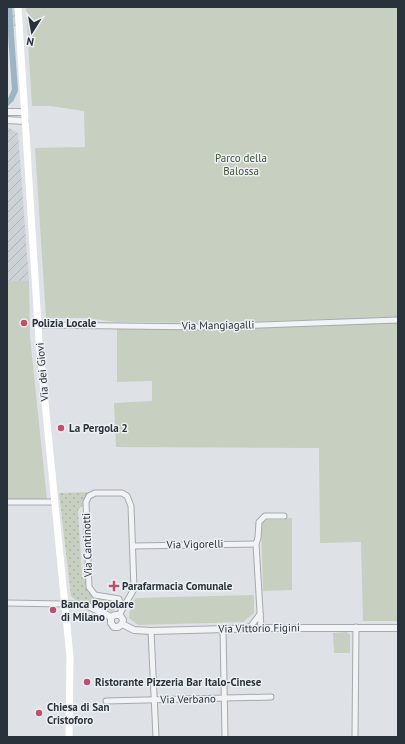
<svg xmlns="http://www.w3.org/2000/svg" width="405" height="744" viewBox="0 0 405 744" font-family="'PT Sans',sans-serif">
  <style>
    .industrial { fill: url(#industrial-furrows) }
    .grass { fill: url(#grass-dots) }
    .park { fill: #c6cfc0 }
    .lines { fill: none; stroke-linecap: round; stroke-linejoin: round }
    .canal { stroke: #9db4c3; stroke-width: 6 }
    .minor-casing { stroke: #a4aaaf; stroke-width: 7 }
    .tertiary-casing { stroke: #a4aaaf; stroke-width: 8 }
    .minor { stroke: #f1f3f5; stroke-width: 5 }
    .tertiary { stroke: #f1f3f5; stroke-width: 6 }
    .secondary { stroke: #fff; stroke-width: 7 }
    .poi-dot { fill: #bf506d; stroke: #eef1f4; stroke-width: 1.5 }
    .labels { text-anchor: middle; stroke-width: 3; stroke-linejoin: round; paint-order: stroke }
    .park-label { font-size: 11px; fill: #415638; stroke: #eef1f4 }
    .poi-label { font-size: 11px; font-weight: bold; fill: #29323b; stroke: #eef1f4; text-anchor: start }
    .street-label { font-size: 11px; fill: #29323b; stroke: #eef1f4 }
  </style>
  <defs>
    <pattern id="industrial-furrows" width="10" height="10" patternUnits="userSpaceOnUse"><rect width="10" height="10" fill="#cdd2d7"/><path d="M-1 1l2-2M0 10L10 0M9 11l2-2" fill="none" stroke="#b0b5b9"/></pattern>
    <pattern id="grass-dots" width="8" height="8" patternUnits="userSpaceOnUse"><rect width="8" height="8" fill="#c6cfc0"/><path d="M2 2h.1M6 6h.1" fill="none" stroke="#aab2a6" stroke-width="1.8" stroke-linecap="round"/></pattern>
  </defs>
  <rect width="100%" height="100%" fill="#dee2e6"/>
  <g class="industrial">
    <path d="M7,7h8l1,19 -9,1z"/>
    <path d="M7,127l11,6 11,148h-22z"/>
  </g>
  <path class="grass" d="M92,492l-6,4 -3,9 -5,5 4,68 4,-3 1,14 8,10 20,2 1,6 -4,5 -23,-10 -14,-2 -4,-4 -12,-103z"/>
  <g class="park">
    <path d="M26,7h372v310l-186,6 -96,-1 -30,-4h-40l-11,-170 50,-1 -1,-36 -34,-5h-18z"/>
    <path d="M7,281h22l1,56 17,163h-40z"/>
    <path d="M398,322v299h-35l-2,-79 -41,1 -1,-95 -203,-1 -2,-44 38,-2v-20l-35,1v-53l77,1z"/>
    <path d="M286,518h6v72l-29,1 -2,-68 6,-3h17z"/>
    <path d="M254,595v18l-11,9 -105,3 -9,-7 2,-15 5,-5z"/>
    <path d="M347,632l3,3v18h-16l-1,-20z"/>
  </g>
  <g class="lines">
    <path class="canal" d="M7,103l4,-4 4,-9 -6,-83"/>
    <g class="minor-casing">
      <g id="minor">
        <path d="M38,325l165,2 195,-7"/>
        <path d="M7,502h47"/>
        <path d="M133,546l123,-2"/>
        <path d="M7,603l57,1"/>
        <path d="M119,615l15,-26 -3,-83 -4,-10 -5,-3h-27l-6,3 -3,6 3,85 6,8 24,4 2,10"/>
        <path d="M246,628l5,-2 9,-12"/>
        <path d="M261,628l-5,-84 2,-6 1,-16 6,-6h19"/>
        <path d="M223,629l2,108"/>
        <path d="M151,631l5,106"/>
        <path d="M106,701l165,-4"/>
        <path d="M355,737l1,-110"/>
      </g>
    </g>
    <g class="tertiary-casing">
      <g id="tertiary">
        <path d="M7,112h17"/>
        <path d="M7,120l18,1"/>
        <path d="M64,604l22,1 25,12"/>
        <path d="M111,617v6l3,4h4l4,-3"/>
        <path d="M111,617l4,-2h5l3,5 -1,4"/>
        <path d="M122,624l12,6 17,1 110,-3h137"/>
      </g>
    </g>
    <use href="#minor" class="minor"/>
    <use href="#tertiary" class="tertiary"/>
    <path class="secondary" d="M18,7l21,334 31,316 -1,80"/>
  </g>
  <g class="poi-dot">
    <circle cx="24" cy="323" r="4"/>
    <circle cx="61" cy="428" r="4"/>
    <path d="M112 580h4v4h4v4h-4v4h-4v-4h-4v-4h4z"/>
    <circle cx="53" cy="610" r="4"/>
    <circle cx="87" cy="682" r="4"/>
    <circle cx="39" cy="713" r="4"/>
  </g>
  <g class="labels">
    <g class="park-label">
      <text x="241" y="162">Parco della<tspan x="241" dy="13">Balossa</tspan></text>
    </g>
    <g class="poi-label">
      <text x="32" y="327">Polizia Locale</text>
      <text x="69" y="432">La Pergola 2</text>
      <text x="122" y="590">Parafarmacia Comunale</text>
      <text x="61" y="608">Banca Popolare<tspan x="61" dy="13">di Milano</tspan></text>
      <text x="95" y="686">Ristorante Pizzeria Bar Italo-Cinese</text>
      <text x="47" y="711">Chiesa di San<tspan x="47" dy="13">Cristoforo</tspan></text>
    </g>
    <g class="street-label">
      <text transform="translate(218 325) rotate(-1)" y="4">Via Mangiagalli</text>
      <text transform="translate(42 372) rotate(-95)" y="4">Via dei Giovi</text>
      <text transform="translate(195 544) rotate(-1)" y="4">Via Vigorelli</text>
      <text transform="translate(87 545) rotate(-92)" y="4">Via Cantinotti</text>
      <text transform="translate(259 628) rotate(-1)" y="4">Via Vittorio Figini</text>
      <text transform="translate(188 699) rotate(-1)" y="4">Via Verbano</text>
    </g>
  </g>
  <rect width="405" height="744" fill="none" stroke="#29323b" stroke-width="16"/>
  <g transform="translate(32 32) rotate(191)" stroke="#eef1f4" stroke-width="3" paint-order="stroke">
  <path d="M0-3L7 15L0 10L-7 15Z" fill="#29323b"/>
  <text y="-6" font-size="11" font-weight="bold" text-anchor="middle" fill="#29323b">N</text>
  </g>
</svg>
